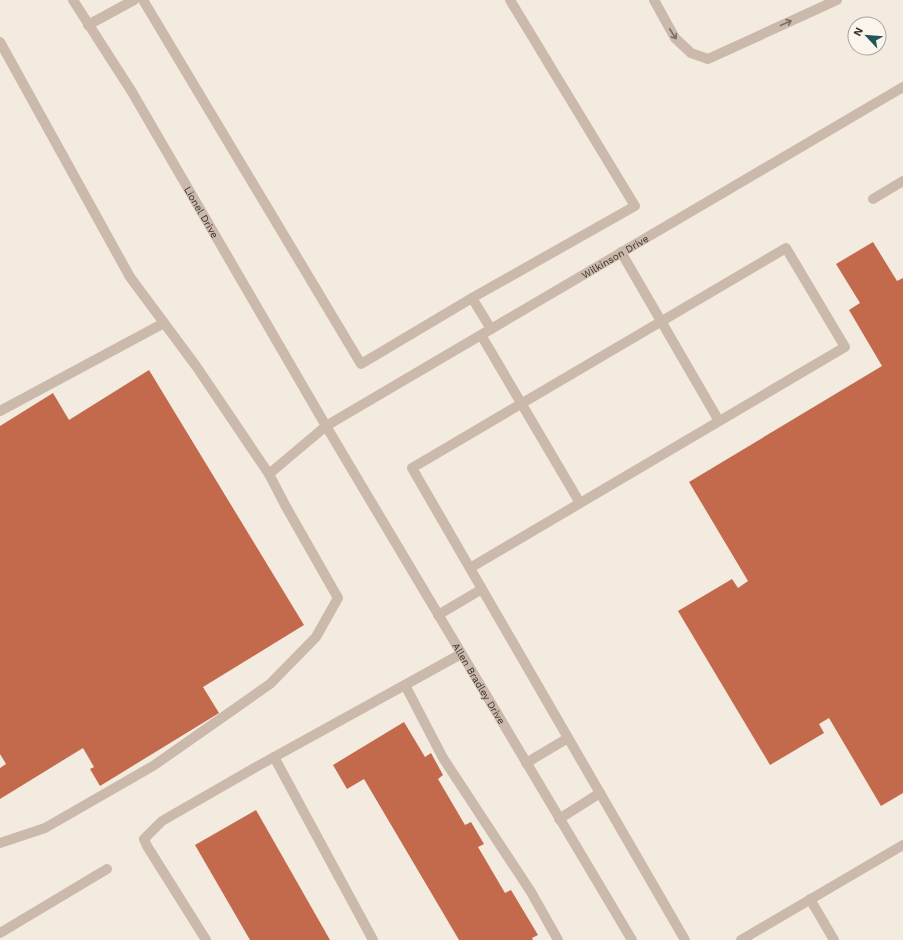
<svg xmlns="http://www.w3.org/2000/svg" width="903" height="940" viewBox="0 0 903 940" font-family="'Work Sans',sans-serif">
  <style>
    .building { fill: #c36a4d }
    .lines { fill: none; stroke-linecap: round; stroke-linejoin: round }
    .service { stroke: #cbbaab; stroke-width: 10 }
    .tertiary { stroke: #cbbaab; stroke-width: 10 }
    .oneway { stroke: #7b6e64 }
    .labels { text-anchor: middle; stroke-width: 4; stroke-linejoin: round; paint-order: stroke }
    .street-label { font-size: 10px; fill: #392f2a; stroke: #faf4ec }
  </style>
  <rect width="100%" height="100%" fill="#f3eae0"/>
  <g class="building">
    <path d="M873,242l24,39 6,-3v515l-22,13 -52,-88 -10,6 5,9 -54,32 -92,-154 54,-32 6,9 10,-7 -59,-99 193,-116 -33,-56 11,-7 -24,-39z"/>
    <path d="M149,370l155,255 -101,62 16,26 -119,73 -10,-17 4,-2 -11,-19 -83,51v-31l6,-4 -6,-10v-328l53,-33 16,27z"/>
    <path d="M404,722l21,35 6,-4 12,22 -5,4 27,46 6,-3 13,22 -6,3 27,46 6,-3 27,45 -6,3 1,2h-74l-95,-161 -17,10 -14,-24z"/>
    <path d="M256,810l74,130h-80l-55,-95z"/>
  </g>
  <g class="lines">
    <g class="service">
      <path d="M143,0l218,364 111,-66 163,-92 -125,-206"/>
      <path d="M654,0l21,38 16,15 17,6 129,-59"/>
      <path d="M88,25l46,-25"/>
      <path d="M0,42l130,235 66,89 73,108"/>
      <path d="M873,199l30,-18"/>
      <path d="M621,252l98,169"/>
      <path d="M472,298l19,31"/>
      <path d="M481,335l99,168"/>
      <path d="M0,411l164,-88"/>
      <path d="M470,568l375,-221 -59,-99 -374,220 273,472"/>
      <path d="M438,615l44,-26"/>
      <path d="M405,685l38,73 88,134 27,48"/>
      <path d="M274,757l99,183"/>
      <path d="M526,763l42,-25"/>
      <path d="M559,819l41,-26"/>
      <path d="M0,843l45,-15 108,-62 117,-82 46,-47 22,-39 -53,-93 -16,-31 57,-48"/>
      <path d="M810,899l24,41"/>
      <path d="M0,933l107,-64"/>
      <path d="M206,940l-59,-94 -3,-7 18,-18 94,-54 205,-113"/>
      <path d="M741,940l162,-95"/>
    </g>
    <g class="tertiary">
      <path id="s1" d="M73,0l59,92 194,334 306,514"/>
      <path id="s2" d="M326,426l577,-339"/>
    </g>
  </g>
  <defs><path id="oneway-shaft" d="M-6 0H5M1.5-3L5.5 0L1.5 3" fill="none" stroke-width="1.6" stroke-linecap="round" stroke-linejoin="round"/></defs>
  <g class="oneway">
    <use href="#oneway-shaft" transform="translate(786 23) rotate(-24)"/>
    <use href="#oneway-shaft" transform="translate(673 34) rotate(57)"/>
  </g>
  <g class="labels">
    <g class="street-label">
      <text dy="4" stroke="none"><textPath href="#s1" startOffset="248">Lionel Drive</textPath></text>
      <text dy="4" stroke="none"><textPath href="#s2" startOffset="335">Wilkinson Drive</textPath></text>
      <text dy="4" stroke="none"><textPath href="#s1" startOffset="795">Allen Bradley Drive</textPath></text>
    </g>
  </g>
  <g transform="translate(867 36) rotate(296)"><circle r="19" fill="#faf4ec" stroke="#ada59e"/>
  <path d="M0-3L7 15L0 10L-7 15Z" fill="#20565a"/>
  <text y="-6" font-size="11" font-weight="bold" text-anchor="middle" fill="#392f2a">N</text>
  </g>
</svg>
